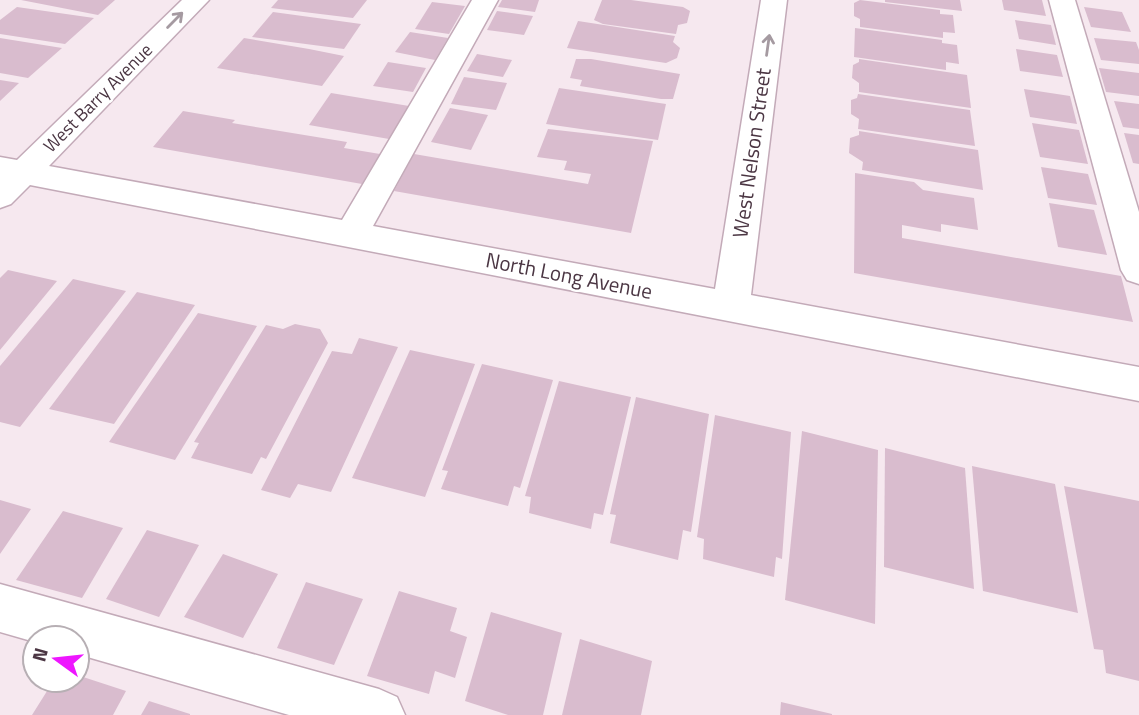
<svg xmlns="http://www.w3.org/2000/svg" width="1139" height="715" viewBox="0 0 1139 715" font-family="'Titillium Web',sans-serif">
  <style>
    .building { fill: #d9bcce }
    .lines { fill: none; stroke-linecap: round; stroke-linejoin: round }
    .minor-casing { stroke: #c3aab8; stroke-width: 3 }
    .minor { fill: #fff; fill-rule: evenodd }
    .oneway { stroke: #a59aa1 }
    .labels { text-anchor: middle; stroke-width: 5; stroke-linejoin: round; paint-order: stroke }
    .far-street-label { font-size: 18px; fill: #4b3643; stroke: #fff }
    .street-label { font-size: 21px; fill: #4b3643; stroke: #fff }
  </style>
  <rect width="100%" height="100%" fill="#f6e8ef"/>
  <g class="building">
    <path d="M21,0h94l-17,15z"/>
    <path d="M278,0h89l-14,18 -82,-10z"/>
    <path d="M502,0h37l-4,12 -37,-5z"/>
    <path d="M602,0h29l52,7 7,4 -3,12 -9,2 -2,9 -73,-10 -9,-4z"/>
    <path d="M860,0l80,10v4l13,1 2,18 -12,-1v6l-83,-11v-8l-6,-3v-13z"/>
    <path d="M885,0h75l2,11 -77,-9z"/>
    <path d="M1002,0h40l4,16 -42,-6z"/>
    <path d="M432,2l33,4 -16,28 -34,-5z"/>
    <path d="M17,7l77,11 -29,26 -65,-10v-14z"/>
    <path d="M1084,7l38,5 9,20 -40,-5z"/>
    <path d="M497,11l36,5 -9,19 -37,-5z"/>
    <path d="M273,12l59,8 29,4 -17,25 -92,-12z"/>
    <path d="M1015,20l36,5 5,20 -37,-6z"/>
    <path d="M578,21l97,15 -2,6 7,6 -3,10 -11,5 -99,-15z"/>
    <path d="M855,28l87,12v3l15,2 2,19 -13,-2v8l-92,-13z"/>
    <path d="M410,32l38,6 -13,22 -40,-8z"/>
    <path d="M0,38l62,10 -34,30 -28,-5z"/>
    <path d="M244,38l65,11 35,7 -22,30 -105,-18z"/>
    <path d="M1094,38l42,4 3,8v14l-38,-4z"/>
    <path d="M1016,49l41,6 6,22 -43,-6z"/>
    <path d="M477,54l35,6 -9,17 -36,-6z"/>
    <path d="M576,59h15l89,15 -7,25h-12l-81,-13 2,-6 -12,-2z"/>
    <path d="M859,59l108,16 4,33 -112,-16v-9l-7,-5 1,-13 6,-3z"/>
    <path d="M388,62l38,6 -13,24 -40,-6z"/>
    <path d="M1099,68l40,5v23l-33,-4z"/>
    <path d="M464,77l43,6 -11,27 -45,-6z"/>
    <path d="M0,80l19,3 -19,18z"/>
    <path d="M559,88l107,16 -8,36 -112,-16z"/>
    <path d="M1024,89l46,7 7,28 -47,-7z"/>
    <path d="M331,93l78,13 -20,33 -80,-14z"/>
    <path d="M858,94l112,16 5,36 -117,-17 1,-10 -8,-5v-14l6,-2z"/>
    <path d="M1114,101l25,3v25l-16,-2z"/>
    <path d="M450,108l38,7 -17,35 -40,-8z"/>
    <path d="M183,111l52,9 -3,3 115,19 -3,6 36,6 -18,30 -209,-37z"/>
    <path d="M1032,123l47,7 9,34 -48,-7z"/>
    <path d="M548,129l105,12 -22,92 -237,-42 20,-37 174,30 3,-10 -27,-4 3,-9 -30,-4z"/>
    <path d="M859,131l119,19 5,40 -121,-20 1,-8 -14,-9 1,-15 9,-3z"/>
    <path d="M1124,133l15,2v29l-6,-1z"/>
    <path d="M1041,167l47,7 9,31 -49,-7z"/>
    <path d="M855,173l59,9 9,8 51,8 4,32 -37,-6v8l-39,-7v13l219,38 12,46 -279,-49z"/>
    <path d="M1049,203l45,7 13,45 -49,-8z"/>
    <path d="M8,270l49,11 -57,69v-72z"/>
    <path d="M73,279l53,12 -106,136 -20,-5v-56z"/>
    <path d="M137,292l58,13 -81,119 -65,-15z"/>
    <path d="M198,313l59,13 -82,134 -66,-18z"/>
    <path d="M295,324l25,5 8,14 -62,116 -5,-2 -9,17 -61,-16 8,-15 -5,-1 72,-117 17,4z"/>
    <path d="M359,338l39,9 -67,145 -33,-8 -8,14 -29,-8 71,-139 20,3z"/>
    <path d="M410,350l65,14 -50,133 -73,-19z"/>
    <path d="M482,364l71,16 -33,108 -6,-2 -6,20 -67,-17 7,-18 -6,-1z"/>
    <path d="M559,381l72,16 -28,118 -9,-2 -3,16 -62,-16 2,-16 -6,-1z"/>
    <path d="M636,397l73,17 -18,118 -8,-2 -5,30 -68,-17 6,-28 -6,-1z"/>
    <path d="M715,415l76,17 -9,127 -6,-2 -2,20 -71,-18 1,-20 -7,-2z"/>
    <path d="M802,431l76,19 -3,174 -90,-24z"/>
    <path d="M885,448l80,20 9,121 -90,-22z"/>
    <path d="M972,466l83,18 23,129 -95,-22z"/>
    <path d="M1064,486l75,15v180l-33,-8 -3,-23 -9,-1z"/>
    <path d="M0,500l31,9 -31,45z"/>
    <path d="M63,511l60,17 -41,70 -66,-18z"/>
    <path d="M147,530l52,15 -40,72 -53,-18z"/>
    <path d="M223,554l55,20 -35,64 -59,-21z"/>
    <path d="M306,582l57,17 -29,66 -57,-17z"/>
    <path d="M399,591l58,17 -7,23 17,6 -12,41 -20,-7 -6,23 -62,-18z"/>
    <path d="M491,612l71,21 -19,82h-35l-43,-14z"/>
    <path d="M580,639l72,22 -11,54h-79z"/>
    <path d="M77,675l49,16 -13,24h-81l22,-35h23z"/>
    <path d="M149,701l41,13v1h-49z"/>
    <path d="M781,702l51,12v1h-52z"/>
  </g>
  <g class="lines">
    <g class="minor-casing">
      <g id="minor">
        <path d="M182,0h27l-160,166 293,54 130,-220h26l-125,226 342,63 46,-289h26l-36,295 388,72v34l-1109,-216 -19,19 -11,4v-51l17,3z"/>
        <path d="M1049,0h26l64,212v72l-12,-4 -6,-10z"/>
        <path d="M0,584l379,105 18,8 8,18h-116l-212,-61v-16h-42v4l-35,-10z"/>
      </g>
    </g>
    <use href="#minor" class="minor"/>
  </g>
  <defs><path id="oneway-shaft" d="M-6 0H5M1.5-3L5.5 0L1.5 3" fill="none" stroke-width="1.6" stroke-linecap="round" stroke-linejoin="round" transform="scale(1.75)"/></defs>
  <g class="oneway">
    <use href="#oneway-shaft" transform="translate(175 20) rotate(-45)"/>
    <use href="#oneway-shaft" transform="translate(768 45) rotate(-82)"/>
  </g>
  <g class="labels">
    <g class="far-street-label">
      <text transform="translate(98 98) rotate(-45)" y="6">West Barry Avenue</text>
    </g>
    <g class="street-label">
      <text transform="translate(752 153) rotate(-82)" y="7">West Nelson Street</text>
      <text transform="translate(569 276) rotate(11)" y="7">North Long Avenue</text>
    </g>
  </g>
  <g transform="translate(56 659) rotate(285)"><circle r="33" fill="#ffffff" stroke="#b7afb4" stroke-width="2"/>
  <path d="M0-5L12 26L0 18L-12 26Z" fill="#ee16ff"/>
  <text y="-10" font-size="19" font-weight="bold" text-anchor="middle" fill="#4b3643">N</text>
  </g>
</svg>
